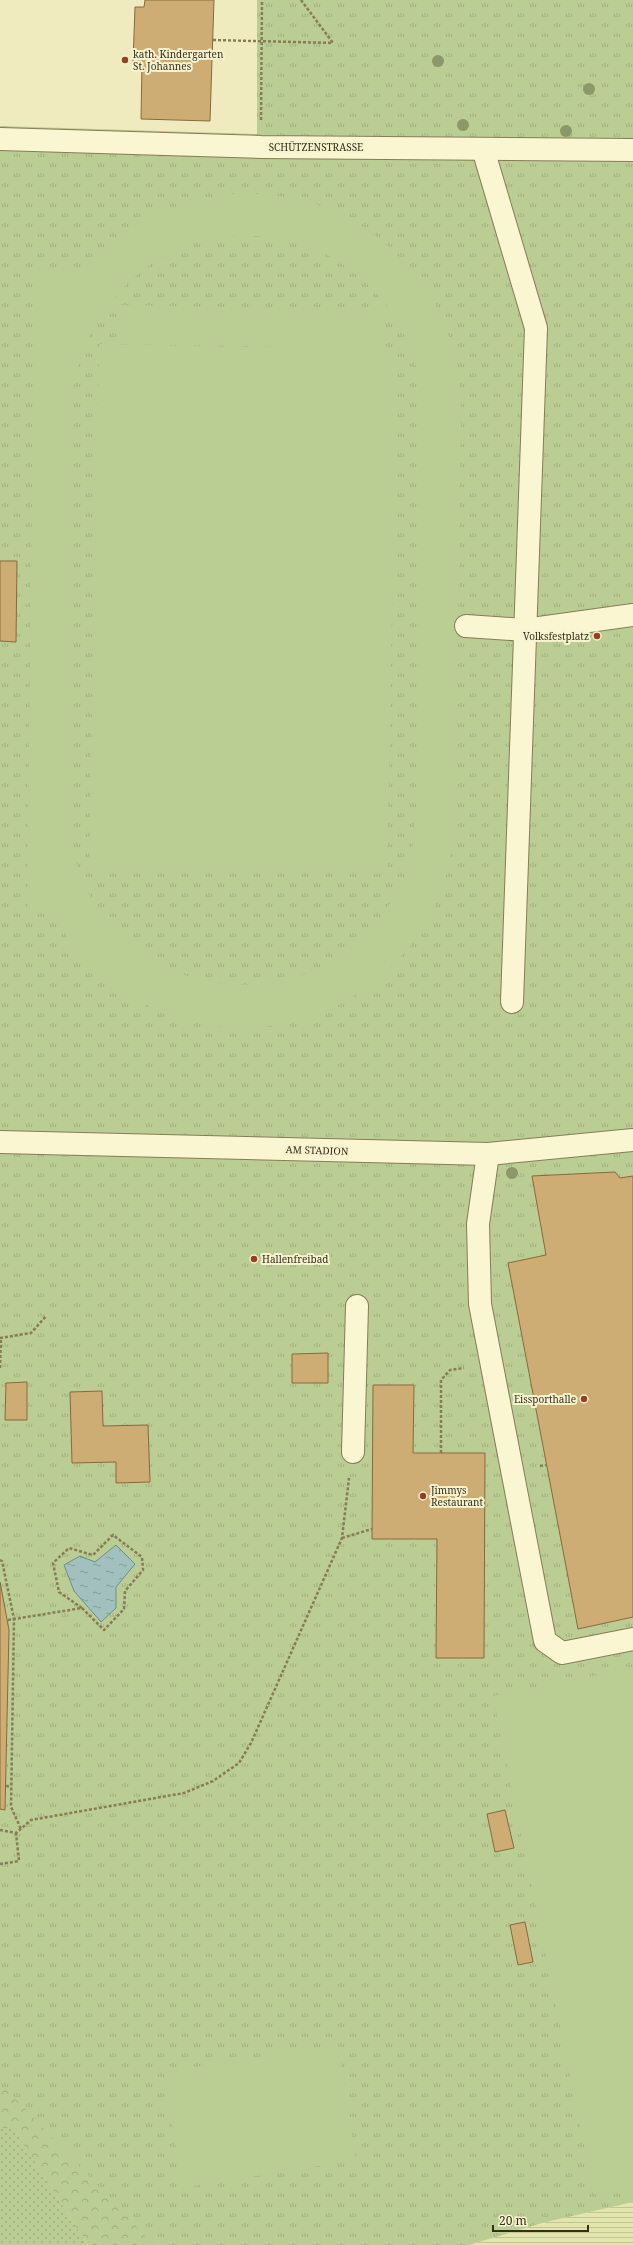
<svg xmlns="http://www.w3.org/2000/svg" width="633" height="2245" viewBox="0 0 633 2245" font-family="'Noto Serif',serif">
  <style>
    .farmland { fill: url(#farmland-rules) }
    .grass { fill: url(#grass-dots) }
    .forest { fill: url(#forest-crowns) }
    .park { fill: url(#park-tufts) }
    .pitch { fill: #bacd93; fill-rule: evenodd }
    .water { fill: url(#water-ripples); stroke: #698f8d }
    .building { fill: #cead74; stroke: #886a3c }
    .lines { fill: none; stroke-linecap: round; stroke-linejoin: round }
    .minor-casing { stroke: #887c57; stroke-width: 24 }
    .path { stroke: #887c57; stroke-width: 2.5; stroke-dasharray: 3 2; stroke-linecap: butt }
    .minor { stroke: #faf6d2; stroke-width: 22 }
    .tree { fill: #8d9869 }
    .poi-dot { fill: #993d25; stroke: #f6f3cf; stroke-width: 1.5 }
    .labels { text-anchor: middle; stroke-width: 4; stroke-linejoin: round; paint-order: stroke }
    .poi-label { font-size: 10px; fill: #372f1c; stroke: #f6f3cf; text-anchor: start }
    .street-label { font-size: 10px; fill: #372f1c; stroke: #f6f3cf }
  </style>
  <defs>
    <pattern id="farmland-rules" width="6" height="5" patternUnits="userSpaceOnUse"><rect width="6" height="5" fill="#e2e5ac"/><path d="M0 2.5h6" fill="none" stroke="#c2c593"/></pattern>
    <pattern id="grass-dots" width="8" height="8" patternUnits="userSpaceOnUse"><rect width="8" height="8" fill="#bacd93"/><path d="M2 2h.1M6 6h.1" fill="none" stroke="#a0b07e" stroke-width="1.8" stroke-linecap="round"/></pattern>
    <pattern id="forest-crowns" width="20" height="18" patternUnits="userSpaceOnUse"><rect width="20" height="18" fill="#bacd93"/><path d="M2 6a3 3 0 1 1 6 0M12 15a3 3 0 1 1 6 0" fill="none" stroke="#a0b07e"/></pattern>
    <pattern id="park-tufts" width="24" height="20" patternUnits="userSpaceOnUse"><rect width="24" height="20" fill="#bacd93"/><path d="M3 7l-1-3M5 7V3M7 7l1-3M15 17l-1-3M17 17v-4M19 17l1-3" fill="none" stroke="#a0b07e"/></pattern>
    <pattern id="water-ripples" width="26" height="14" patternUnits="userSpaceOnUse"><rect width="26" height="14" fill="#a2c1be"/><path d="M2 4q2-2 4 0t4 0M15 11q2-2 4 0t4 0" fill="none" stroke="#859d9a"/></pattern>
  </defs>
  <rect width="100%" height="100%" fill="#efebbf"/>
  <path class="farmland" d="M633,2202v43h-164l73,-22z"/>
  <path class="grass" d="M12,2126l76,119h-88v-116z"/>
  <path class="forest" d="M0,2066l190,179h-102l-76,-118 -12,2z"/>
  <path class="park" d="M257,0h376v2202l-91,21 -73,22h-315l-149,-157 -5,1v-1963l257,8z"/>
  <g class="pitch">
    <path d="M240,193c24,1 48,3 72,10 58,16 113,69 134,125 9,23 12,47 15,71l-5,410c-2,37 -8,72 -25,105 -14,28 -36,52 -61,71 -106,80 -257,44 -318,-73l-25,-1 6,-499 4,-145 48,1c46,-50 88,-67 155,-75zM241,236c10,0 20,0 30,1 61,8 115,52 138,108 8,19 10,39 13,59l-6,401c-1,20 -2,40 -8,60 -10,33 -33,64 -61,85 -79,61 -200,40 -253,-47 -16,-27 -23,-55 -26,-86l5,-401c0,-10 0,-20 1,-30 9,-60 51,-115 107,-138 19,-7 40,-10 60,-12z"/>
    <path d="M122,305l261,5 -1,39 -261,-5z"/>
    <path d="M99,344l298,6 -10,524 -298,-6z"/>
    <path d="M633,1668v519l-39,8 -101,-499z"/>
    <path d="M338,2044l18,116 -174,28 -18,-116z"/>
  </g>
  <path class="water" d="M116,1545l19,19 -19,23v21l-15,14 -27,-31 -10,-26 16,-9 15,6z"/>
  <g class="building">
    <path d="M145,0h69l-4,121 -69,-2 1,-56 -9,-1 2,-55h9z"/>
    <path d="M0,561h17l-1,81 -16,-1z"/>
    <path d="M615,1172l5,6 13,-2v441l-55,12 -70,-366 38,-8 -14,-79z"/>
    <path d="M328,1353v30h-36v-29z"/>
    <path d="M27,1382v38h-22l1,-37z"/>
    <path d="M373,1385h41l-1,68h72l-1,205h-48l1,-119h-65z"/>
    <path d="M102,1391l1,35 45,-1 2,57 -34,1v-21l-44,1 -2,-71z"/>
    <path d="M0,1582l9,48 -4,180 -5,-1z"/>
    <path d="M505,1810l9,38 -19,4 -8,-38z"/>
    <path d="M525,1922l8,40 -15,3 -8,-40z"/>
  </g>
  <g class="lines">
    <g class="minor-casing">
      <g id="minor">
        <path d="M0,139l261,8 372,3"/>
        <path d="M483,149l53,179 -24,674"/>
        <path d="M466,626l59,4 108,-15"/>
        <path d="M0,1142l488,12 145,-14"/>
        <path d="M488,1154l-10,70 2,80 65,337 17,12 71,-14"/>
        <path d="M353,1452l4,-146"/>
      </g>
    </g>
    <g class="path">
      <path d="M301,0l32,43"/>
      <path d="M213,40l120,3"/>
      <path d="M261,120l1,-120"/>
      <path d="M0,1338l31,-5 15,-17"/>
      <path d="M0,1368l1,-30"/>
      <path d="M441,1453v-73l9,-10 14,-2"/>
      <path d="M540,1466l7,-1"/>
      <path d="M342,1538l30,-9"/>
      <path d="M0,1560l2,1 12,58 -3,188 10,22"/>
      <path d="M8,1620l74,-12 22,22 20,-21 1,-18 18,-21 -1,-13 -29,-22 -20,20 -24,-7 -16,15 6,29 23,16"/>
      <path d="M6,1786l5,1"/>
      <path d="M0,1830l16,3 15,-13 153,-27 29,-12 26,-18 12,-20 91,-205 7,-60"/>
      <path d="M0,1864l19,-3 -3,-28"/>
    </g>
    <use href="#minor" class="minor"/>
  </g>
  <g class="tree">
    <circle cx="438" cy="61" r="6"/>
    <circle cx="589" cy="89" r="6"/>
    <circle cx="463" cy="125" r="6"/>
    <circle cx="566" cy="131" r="6"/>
    <circle cx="512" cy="1173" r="6"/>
  </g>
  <g class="poi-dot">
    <circle cx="125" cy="60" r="4"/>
    <circle cx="597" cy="636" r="4"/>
    <circle cx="254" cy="1259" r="4"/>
    <circle cx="584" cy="1399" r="4"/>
    <circle cx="423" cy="1496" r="4"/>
  </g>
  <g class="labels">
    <g class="poi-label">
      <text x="133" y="58">kath. Kindergarten<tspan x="133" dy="12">St. Johannes</tspan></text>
      <text x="589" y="640" text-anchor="end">Volksfestplatz</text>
      <text x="262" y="1263">Hallenfreibad</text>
      <text x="576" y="1403" text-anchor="end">Eissporthalle</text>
      <text x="431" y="1494">Jimmys<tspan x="431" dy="12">Restaurant</tspan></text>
    </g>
    <g class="street-label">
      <text x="316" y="151">SCHÜTZENSTRASSE</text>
      <text transform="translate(317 1150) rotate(2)" y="4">AM STADION</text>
    </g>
  </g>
  <path d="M493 2225v6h95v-6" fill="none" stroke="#372f1c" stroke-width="2"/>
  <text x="499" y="2225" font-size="12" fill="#372f1c" stroke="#f6f3cf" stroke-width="3" paint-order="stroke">20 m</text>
</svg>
